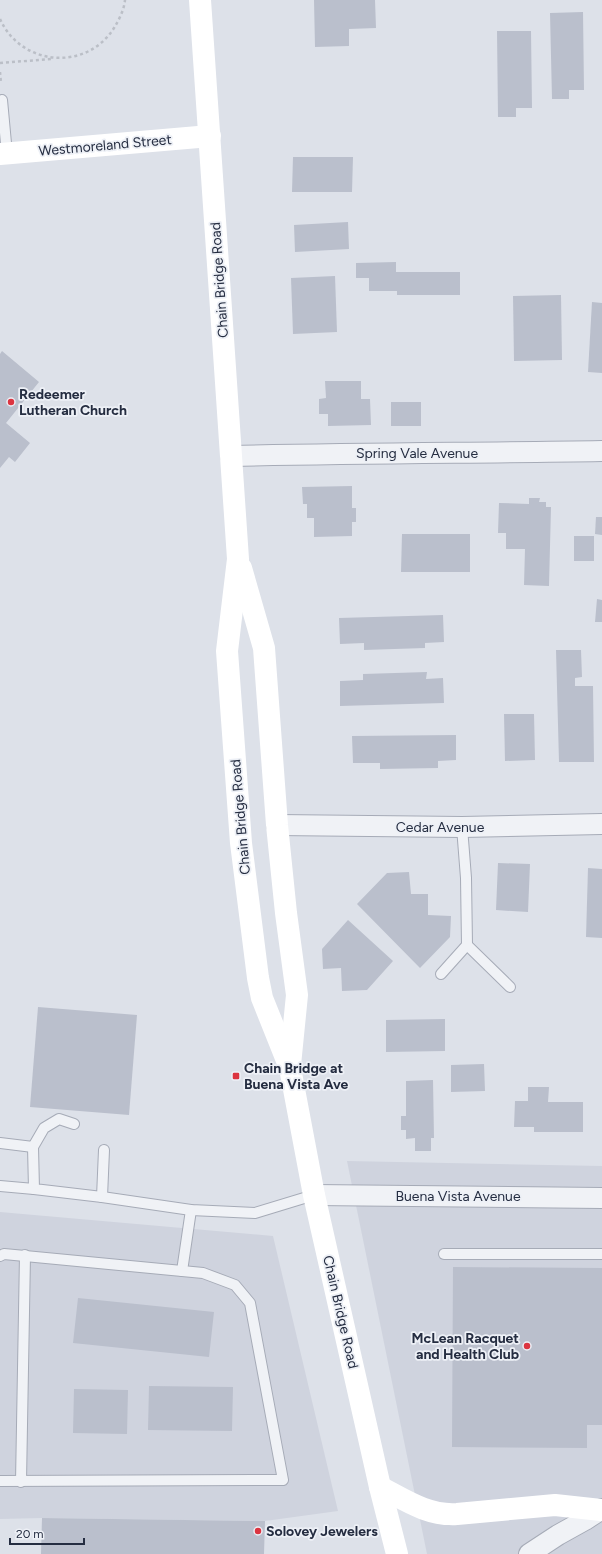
<svg xmlns="http://www.w3.org/2000/svg" width="602" height="1554" viewBox="0 0 602 1554" font-family="Figtree,sans-serif">
  <style>
    .built { fill: #cfd3de }
    .building { fill: #babfcc }
    .lines { fill: none; stroke-linecap: round; stroke-linejoin: round }
    .lane-casing { stroke: #a6abb7; stroke-width: 12 }
    .street-casing { stroke: #a6abb7; stroke-width: 22 }
    .path { stroke: #bbbfc7; stroke-width: 2.5; stroke-dasharray: 3 3; stroke-linecap: butt }
    .lane { stroke: #f0f2f6; stroke-width: 10 }
    .street { stroke: #f0f2f6; stroke-width: 20 }
    .secondary { stroke: #fff; stroke-width: 22 }
    .poi-dot { fill: #dc3440; stroke: #edf0f6; stroke-width: 1.5 }
    .labels { text-anchor: middle; stroke-width: 3.5; stroke-linejoin: round; paint-order: stroke }
    .street-label { font-size: 14px; fill: #252d41; stroke: #edf0f6 }
    .poi-label { font-size: 14px; font-weight: bold; fill: #252d41; stroke: #edf0f6; text-anchor: start }
  </style>
  <rect width="100%" height="100%" fill="#dde1e9"/>
  <g class="built">
    <path d="M347,1161l255,5v388h-175z"/>
    <path d="M0,1212l273,24 65,275 -73,10 -223,-3 -42,1z"/>
  </g>
  <g class="building">
    <path d="M314,0h61l1,28 -27,1v17l-34,1z"/>
    <path d="M583,12l1,78h-15v9h-17l-2,-86z"/>
    <path d="M497,31h34l1,77h-16v9h-18z"/>
    <path d="M293,157h60l-1,35h-60z"/>
    <path d="M348,222l1,27 -54,3 -1,-27z"/>
    <path d="M396,262v10h64v23h-63v-4h-28v-13h-13v-15z"/>
    <path d="M335,276l2,56 -44,2 -2,-56z"/>
    <path d="M561,295l1,65 -48,1 -1,-65z"/>
    <path d="M592,302l10,1v70l-14,-1z"/>
    <path d="M2,351l37,31 -33,41 24,20 -15,19 -6,-5 -9,11v-114z"/>
    <path d="M325,381h36v18h9l1,26 -43,1v-12h-9v-15l7,-1z"/>
    <rect x="391" y="402" width="30" height="24"/>
    <path d="M352,486v22h4v14h-4v14l-38,1v-19h-7v-14h-4l-1,-17z"/>
    <path d="M529,498h11l-1,4h7v5h5l-2,79 -25,-1 1,-36h-19v-16h-8l1,-30 30,1z"/>
    <path d="M596,517h6v18l-7,-1z"/>
    <path d="M402,534h68v38h-69z"/>
    <rect x="574" y="536" width="20" height="25"/>
    <path d="M597,599l5,1v22h-7z"/>
    <path d="M443,615l1,27 -19,1v5l-61,2v-7l-24,1 -1,-26z"/>
    <path d="M556,650h25l1,27 -7,1v8h18l1,76h-35z"/>
    <path d="M427,672l-1,7 17,-1 1,25 -104,3v-25l23,-1v-6z"/>
    <path d="M504,714h30l1,46 -30,1z"/>
    <path d="M456,735v25l-18,1v7l-58,1v-6h-27l-1,-27z"/>
    <path d="M498,863l32,1 -2,48 -32,-2z"/>
    <path d="M588,868l14,1v69l-16,-1z"/>
    <path d="M409,872l2,22h17v21l23,1 -1,21 -30,31 -63,-64 30,-31z"/>
    <path d="M348,920l45,41 -26,29 -25,1 -1,-23 -18,1 -1,-20z"/>
    <path d="M38,1007l99,8 -8,100 -99,-8z"/>
    <path d="M445,1019v32l-59,1v-32z"/>
    <path d="M484,1064l1,27 -34,1v-27z"/>
    <path d="M433,1080l1,58h-3v13h-16v-13l-9,1v-9h-5v-14h5v-35z"/>
    <path d="M528,1087h21l-1,15h35v30h-49v-5h-20l1,-26h13z"/>
    <path d="M453,1267l149,1v157h-15v23l-135,-1z"/>
    <path d="M78,1298l136,14 -5,45 -136,-14z"/>
    <path d="M149,1386l84,1 -1,44 -84,-1z"/>
    <path d="M74,1389l54,1 -1,44 -54,-1z"/>
    <path d="M42,1518l223,3 -1,33h-223z"/>
  </g>
  <g class="lines">
    <g class="lane-casing">
      <g id="lane">
        <path d="M2,100l5,54"/>
        <path d="M467,945l43,42"/>
        <path d="M441,974l26,-29 -1,-67 -4,-51"/>
        <path d="M0,1143l33,4 11,-19 15,-9 15,5"/>
        <path d="M33,1147l1,42 68,8 89,13 64,3 59,-18"/>
        <path d="M0,1186l34,3"/>
        <path d="M102,1197l2,-47"/>
        <path d="M444,1254h158"/>
        <path d="M0,1256l4,-2 199,19 32,12 15,18 33,177 -283,1"/>
        <path d="M182,1271l9,-61"/>
        <path d="M21,1482l4,-227"/>
      </g>
    </g>
    <g class="street-casing">
      <g id="street">
        <path d="M231,456c124,-3 247,-3 371,-5"/>
        <path d="M277,825l185,2 140,-3"/>
        <path d="M314,1195l288,3"/>
        <path d="M529,1554l29,-19 27,-15 17,-11"/>
      </g>
    </g>
    <g class="path">
      <path d="M0,19c21,47 86,53 114,9 5,-8 10,-18 11,-28"/>
      <path d="M0,63l51,-4"/>
      <path d="M0,72l1,11"/>
    </g>
    <use href="#lane" class="lane"/>
    <use href="#street" class="street"/>
    <g class="secondary">
      <path d="M200,0l38,559 -11,92 14,192 17,135 4,20 28,70 24,127 66,292 17,67"/>
      <path d="M0,154l210,-18"/>
      <path d="M241,568l23,80 13,177 9,88 11,82 -7,70"/>
      <path d="M380,1487c25,13 48,29 77,27l98,-9 46,5"/>
    </g>
  </g>
  <g class="poi-dot">
    <circle cx="11" cy="402" r="4"/>
    <rect x="232" y="1072" width="8" height="8" rx="2"/>
    <circle cx="527" cy="1346" r="4"/>
    <circle cx="258" cy="1531" r="4"/>
  </g>
  <g class="labels">
    <g class="street-label">
      <text transform="translate(105 145) rotate(-5)" y="5">Westmoreland Street</text>
      <text transform="translate(219 280) rotate(-94)" y="5">Chain Bridge Road</text>
      <text x="417" y="458">Spring Vale Avenue</text>
      <text transform="translate(240 817) rotate(-95)" y="5">Chain Bridge Road</text>
      <text x="440" y="832">Cedar Avenue</text>
      <text x="458" y="1201">Buena Vista Avenue</text>
      <text transform="translate(341 1312) rotate(77)" y="5">Chain Bridge Road</text>
    </g>
    <g class="poi-label">
      <text x="19" y="399">Redeemer<tspan x="19" dy="16">Lutheran Church</tspan></text>
      <text x="244" y="1073">Chain Bridge at<tspan x="244" dy="16">Buena Vista Ave</tspan></text>
      <text x="519" y="1343" text-anchor="end">McLean Racquet<tspan x="519" dy="16">and Health Club</tspan></text>
      <text x="266" y="1536">Solovey Jewelers</text>
    </g>
  </g>
  <path d="M10 1538v6h74v-6" fill="none" stroke="#252d41" stroke-width="2"/>
  <text x="16" y="1538" font-size="12" fill="#252d41" stroke="#edf0f6" stroke-width="3" paint-order="stroke">20 m</text>
</svg>
